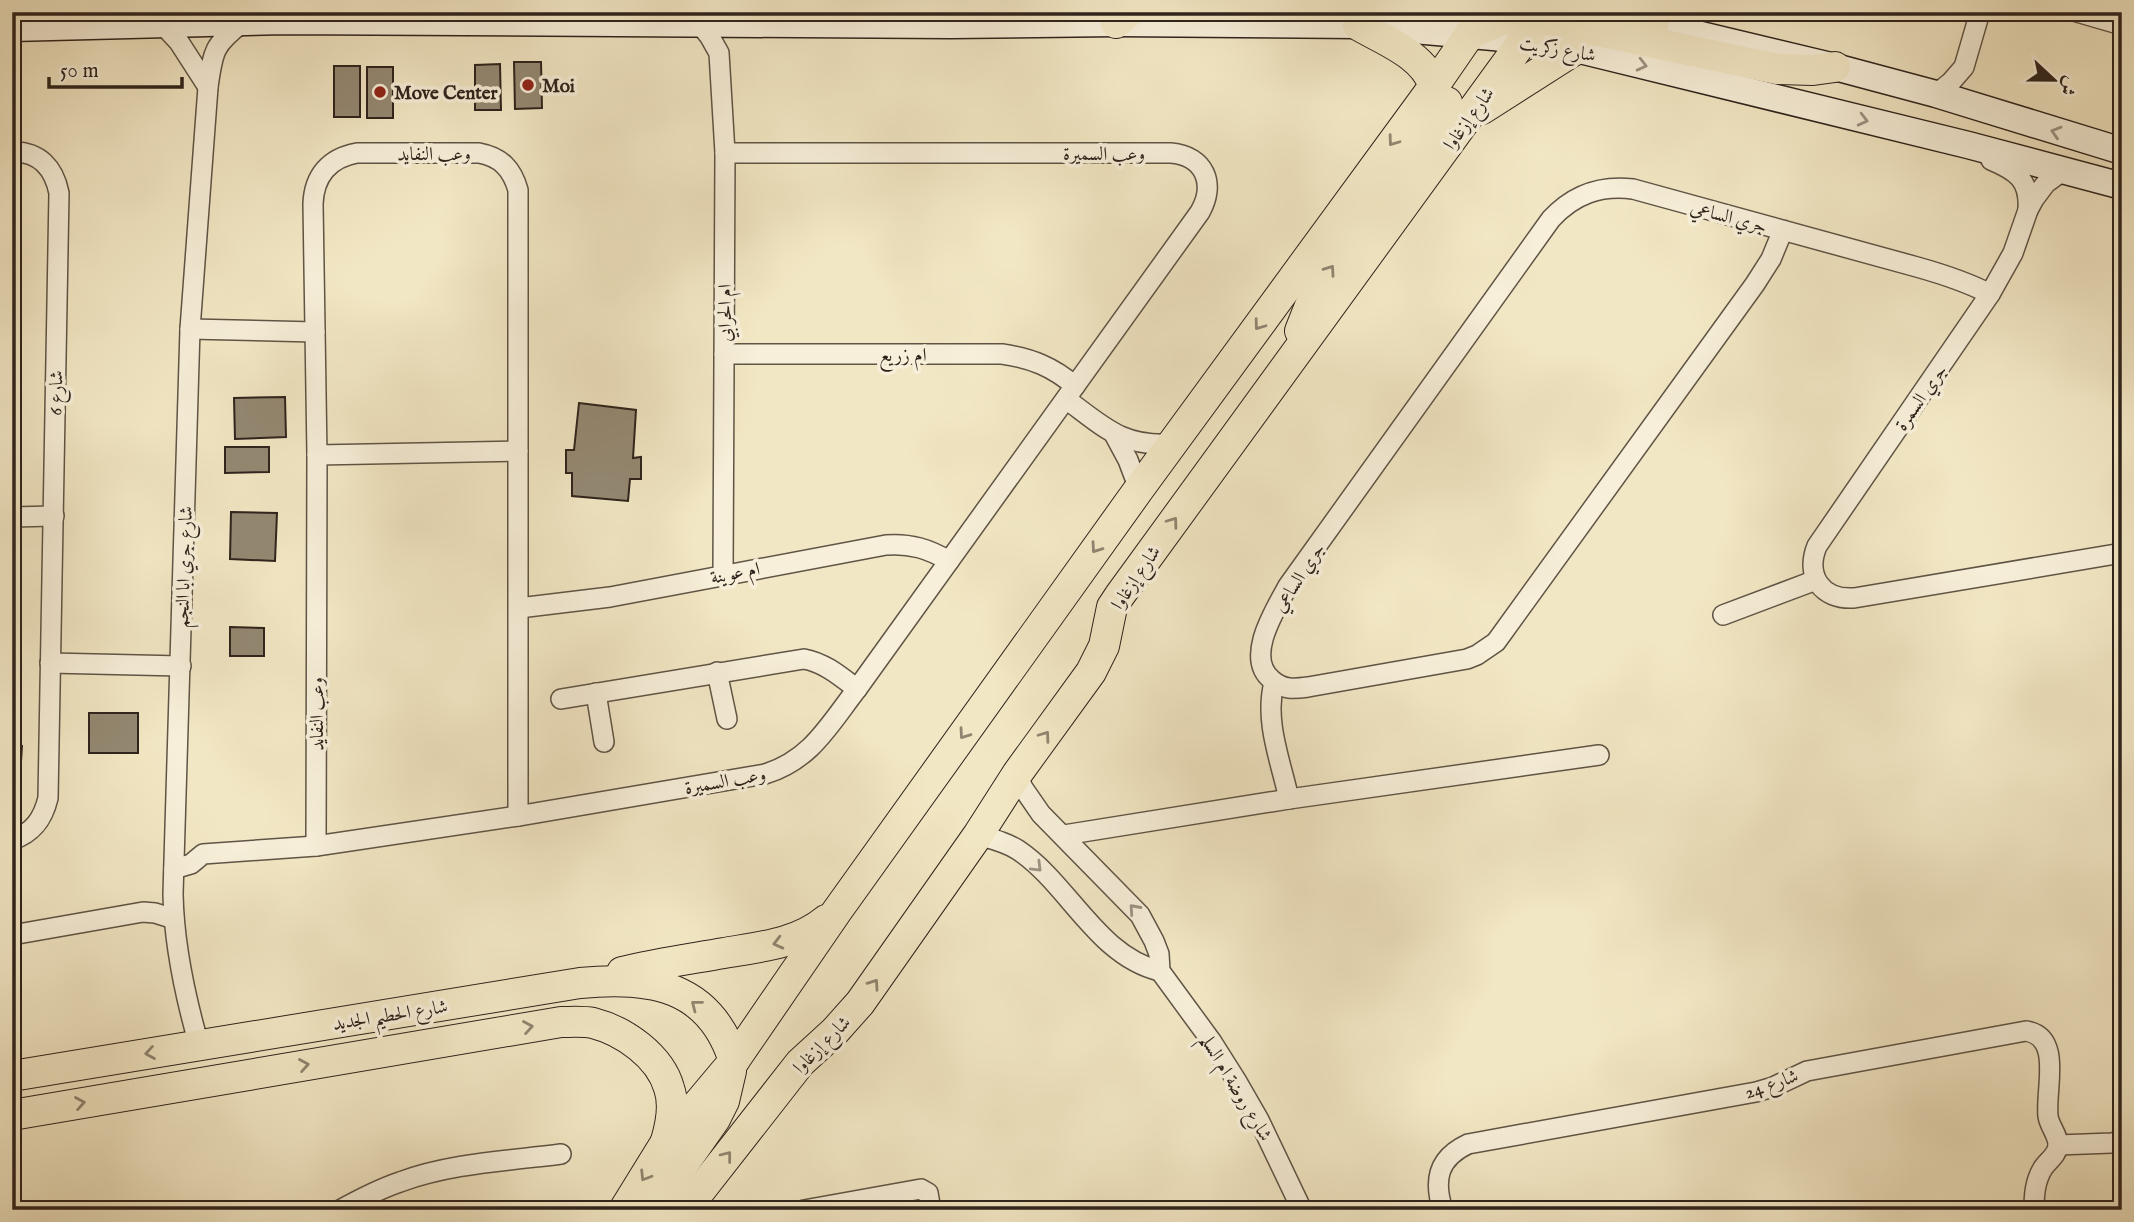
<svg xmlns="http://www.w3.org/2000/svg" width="2134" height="1222" viewBox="0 0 2134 1222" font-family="'IM FELL English',Amiri,serif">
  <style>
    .building { fill: #948973; stroke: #2e231c; stroke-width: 2 }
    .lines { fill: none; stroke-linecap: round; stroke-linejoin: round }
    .street-casing { stroke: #5f5446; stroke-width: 22 }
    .secondary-casing { stroke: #2e231c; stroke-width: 29 }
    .primary-casing { stroke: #2e231c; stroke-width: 32 }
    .street { stroke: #f7efd9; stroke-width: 19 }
    .secondary { stroke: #f7efd9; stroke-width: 26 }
    .primary { stroke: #f2e7c4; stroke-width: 30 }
    .oneway { stroke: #9d9384 }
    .oneway2 { stroke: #908570 }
    .poi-dot { fill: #8f2418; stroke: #f7efd9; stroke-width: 2.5 }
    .labels { text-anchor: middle; stroke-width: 7; stroke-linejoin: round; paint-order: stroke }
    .street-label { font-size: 19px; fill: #2e231c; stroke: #f7efd9 }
    .poi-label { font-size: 19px; font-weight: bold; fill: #2e231c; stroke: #f7efd9; text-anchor: start }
  </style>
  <rect width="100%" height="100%" fill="#f2e7c4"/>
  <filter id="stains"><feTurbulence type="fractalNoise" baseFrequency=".00286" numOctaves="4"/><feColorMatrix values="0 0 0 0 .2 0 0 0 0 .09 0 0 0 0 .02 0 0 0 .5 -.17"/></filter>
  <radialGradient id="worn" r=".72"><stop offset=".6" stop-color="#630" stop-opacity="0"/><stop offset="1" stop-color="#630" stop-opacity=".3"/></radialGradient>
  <g class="building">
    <path d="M514,62h27l1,46 -27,1z"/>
    <path d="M500,64l1,46h-26v-45z"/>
    <rect x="334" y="66" width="26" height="51"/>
    <rect x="367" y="67" width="26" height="51"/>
    <path d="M285,397l1,40 -51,2 -1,-41z"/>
    <path d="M579,403l57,7 -3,48 8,-1v22h-11l-2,22 -56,-5v-23h-6v-23h8z"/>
    <path d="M225,447h44v25l-44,1z"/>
    <path d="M231,512l46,1 -2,48 -45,-2z"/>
    <path d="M230,627l34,1v28h-34z"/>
    <rect x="12" y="683" width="8" height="44"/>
    <rect x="89" y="713" width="49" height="40"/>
    <path d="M12,746h10l-3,47h-7z"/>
  </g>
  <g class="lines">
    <g class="street-casing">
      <g id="street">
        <path d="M2077,12l45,13"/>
        <path d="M699,23l11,14 9,16 6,100 -2,421"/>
        <path d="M163,25l16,17 29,45"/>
        <path d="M1936,94l15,-12 13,-15 16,-55"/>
        <path d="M12,152c27,-1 42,16 47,41l-11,605c-5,21 -15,35 -36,42"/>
        <path d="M1991,160c26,11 39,20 37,50"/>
        <path d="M2064,170l-18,13 -12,16 -6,11 -15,43 -23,41 -173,252c-12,29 4,54 37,52l268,-45"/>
        <path d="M1783,230l-12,29 -16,25 -259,358 -19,13 -10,4 -159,28c-14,2 -25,3 -36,-7 -28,-22 3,-70 16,-94l263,-367c23,-25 49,-34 82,-30l284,78c25,7 50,15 73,27"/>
        <path d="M190,329l125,3"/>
        <path d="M724,354h278c29,4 51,13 73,32"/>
        <path d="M1066,399c38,28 56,48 106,45"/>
        <path d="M1114,434l14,26 11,29"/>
        <path d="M317,455l201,-4"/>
        <path d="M12,517l42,-1"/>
        <path d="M519,608l91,-11 276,-52c24,-2 43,4 63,16"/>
        <path d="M1723,615l93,-35"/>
        <path d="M50,663l131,3"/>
        <path d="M717,672l10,47"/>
        <path d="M1274,683c-10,38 7,79 15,116"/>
        <path d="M596,693l8,49"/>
        <path d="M561,699l243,-40c21,4 36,17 53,30"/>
        <path d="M1017,774l6,14 18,26 99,101 14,26 5,13 1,17 52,71 24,38 23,40 43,90"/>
        <path d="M978,835c14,4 28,7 40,15 51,34 79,106 142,121"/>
        <path d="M1064,835l225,-36 310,-44"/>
        <path d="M316,846l1,-391 -4,-251c1,-28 16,-46 44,-51h122c22,4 33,16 39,37v626"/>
        <path d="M174,869l17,-5 12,-10 113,-8 202,-30 247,-42c46,-14 64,-49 92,-85l343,-477c16,-28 5,-56 -29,-59h-446"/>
        <path d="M12,935l131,-23 12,1 19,6"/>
        <path d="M199,1045c-14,-49 -25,-100 -26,-151l17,-565 18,-242c5,-35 5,-42 34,-64"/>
        <path d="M2058,1145l54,-2 10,-3"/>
        <path d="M340,1210c20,-11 39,-21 60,-28 51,-19 108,-21 161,-28"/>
        <path d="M804,1210l117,-21 7,4 3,17"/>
        <path d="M1443,1210c-10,-30 -5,-52 25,-66l288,-52 17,-5 34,-16 219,-40c37,6 19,58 22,85 1,10 11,20 10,30 -1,9 -10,15 -15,22 -8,13 -9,27 -9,42"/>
      </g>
    </g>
    <g class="secondary-casing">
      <g id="secondary">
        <path d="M1605,12l230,55 101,27 186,57"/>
        <path d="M12,28l272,-7 667,4 165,-2 242,2 135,12 83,12 392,96 154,41"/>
      </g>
    </g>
    <g class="primary-casing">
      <g id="primary">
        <path d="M1639,12l15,10"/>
        <path d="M1116,23l13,-11"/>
        <path d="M1358,25c27,16 65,29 76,61"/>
        <path d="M1469,35l32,-15 31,-3 245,52 36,1 22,-3"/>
        <path d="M1482,109l94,-60"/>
        <path d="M1300,331l17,-43 130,-186"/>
        <path d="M622,972c33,-8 68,-13 102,-19 35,-6 73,-9 102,-33"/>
        <path d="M12,1076l568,-93c70,-7 130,2 154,78"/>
        <path d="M12,1115l549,-93c10,0 22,-1 32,1 31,8 67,33 76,65 6,17 2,36 -3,53"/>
        <path d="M624,1210l42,-68 68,-81 103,-150 302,-422 295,-403 51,-74"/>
        <path d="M651,1210l64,-91 9,-18 7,-30"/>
        <path d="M685,1210l115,-147 35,-32 25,-28 118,-168 39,-61 74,-102 13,-26 8,-39 8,-12 424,-583"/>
      </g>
    </g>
    <use href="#street" class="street"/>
    <use href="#secondary" class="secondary"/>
    <use href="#primary" class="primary"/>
  </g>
  <defs><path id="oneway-chevron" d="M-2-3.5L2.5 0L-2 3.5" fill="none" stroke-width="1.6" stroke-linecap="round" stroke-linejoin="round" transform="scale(1.75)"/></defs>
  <g class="oneway">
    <use href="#oneway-chevron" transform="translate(1642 65) rotate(14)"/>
    <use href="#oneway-chevron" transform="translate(1863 120) rotate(14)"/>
    <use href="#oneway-chevron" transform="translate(2056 132) rotate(-163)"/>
    <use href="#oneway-chevron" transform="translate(1037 867) rotate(45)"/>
    <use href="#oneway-chevron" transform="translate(1134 909) rotate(-132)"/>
  </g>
  <g class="oneway2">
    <use href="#oneway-chevron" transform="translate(1393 141) rotate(126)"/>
    <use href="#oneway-chevron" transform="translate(1330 270) rotate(-55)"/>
    <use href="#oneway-chevron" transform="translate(1259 325) rotate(126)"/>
    <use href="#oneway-chevron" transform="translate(1173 522) rotate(-54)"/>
    <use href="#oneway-chevron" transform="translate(1096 548) rotate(125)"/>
    <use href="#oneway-chevron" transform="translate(964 734) rotate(125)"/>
    <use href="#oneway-chevron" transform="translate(1045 736) rotate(-54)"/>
    <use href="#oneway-chevron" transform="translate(778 943) rotate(166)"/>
    <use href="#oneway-chevron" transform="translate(874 984) rotate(-55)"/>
    <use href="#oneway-chevron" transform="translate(696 1005) rotate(-142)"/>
    <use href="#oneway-chevron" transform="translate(528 1027) rotate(-10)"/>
    <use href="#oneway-chevron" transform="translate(150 1053) rotate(171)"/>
    <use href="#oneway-chevron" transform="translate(304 1065) rotate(-10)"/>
    <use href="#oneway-chevron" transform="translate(80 1103) rotate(-10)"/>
    <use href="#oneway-chevron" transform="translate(727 1156) rotate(-52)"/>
    <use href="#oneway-chevron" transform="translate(645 1176) rotate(122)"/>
  </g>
  <g class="poi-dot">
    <circle cx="528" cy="85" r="7"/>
    <circle cx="380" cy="92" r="7"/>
  </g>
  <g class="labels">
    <g class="street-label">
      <text transform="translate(1558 48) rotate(10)" y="7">شارع زكريت</text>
      <text transform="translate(1468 118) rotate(-54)" y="7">شارع إزغاوا</text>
      <text x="434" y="160">وعب النفايد</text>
      <text x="1104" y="160">وعب السميرة</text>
      <text transform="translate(1729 216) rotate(15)" y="7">جري الساعي</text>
      <text transform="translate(724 313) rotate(-90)" y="7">ام الحرابي</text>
      <text x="903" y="361">ام زريع</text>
      <text transform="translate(55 393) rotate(-89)" y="7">شارع 6</text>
      <text transform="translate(1920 397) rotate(-55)" y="7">جري السمرة</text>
      <text transform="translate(183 567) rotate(-88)" y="7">شارع جري ابا النجم</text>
      <text transform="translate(735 572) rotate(-11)" y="7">ام عوينة</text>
      <text transform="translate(1135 577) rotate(-56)" y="7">شارع إزغاوا</text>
      <text transform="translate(1298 577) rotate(-57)" y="7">جري الساعي</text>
      <text transform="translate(316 714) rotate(-90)" y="7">وعب النفايد</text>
      <text transform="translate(725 780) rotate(-10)" y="7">وعب السميرة</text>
      <text transform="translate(390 1014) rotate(-9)" y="7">شارع الحطيم الجديد</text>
      <text transform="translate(821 1044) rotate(-45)" y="7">شارع إزغاوا</text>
      <text transform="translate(1771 1083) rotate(-19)" y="7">شارع 24</text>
      <text transform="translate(1237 1087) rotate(59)" y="7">شارع روضة ام السلم</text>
    </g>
    <g class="poi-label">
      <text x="542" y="92">Moi</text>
      <text x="394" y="99">Move Center</text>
    </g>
  </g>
  <rect width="2134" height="1222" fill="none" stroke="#f2e7c4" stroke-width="42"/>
  <rect x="14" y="14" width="2106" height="1194" fill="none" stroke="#2e231c" stroke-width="3.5"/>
  <rect x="21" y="21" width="2092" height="1180" fill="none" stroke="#2e231c" stroke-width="2"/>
  <g transform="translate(2054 80) rotate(112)" stroke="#f7efd9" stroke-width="5" paint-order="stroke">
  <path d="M0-5L12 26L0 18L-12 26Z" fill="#2e231c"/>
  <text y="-10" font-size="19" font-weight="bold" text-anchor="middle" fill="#2e231c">ش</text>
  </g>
  <path d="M49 77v10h133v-10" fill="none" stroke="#2e231c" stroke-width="3.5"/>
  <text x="60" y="77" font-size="21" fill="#2e231c" stroke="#f7efd9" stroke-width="5" paint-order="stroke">50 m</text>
  <rect width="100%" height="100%" filter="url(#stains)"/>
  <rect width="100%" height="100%" fill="url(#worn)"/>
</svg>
